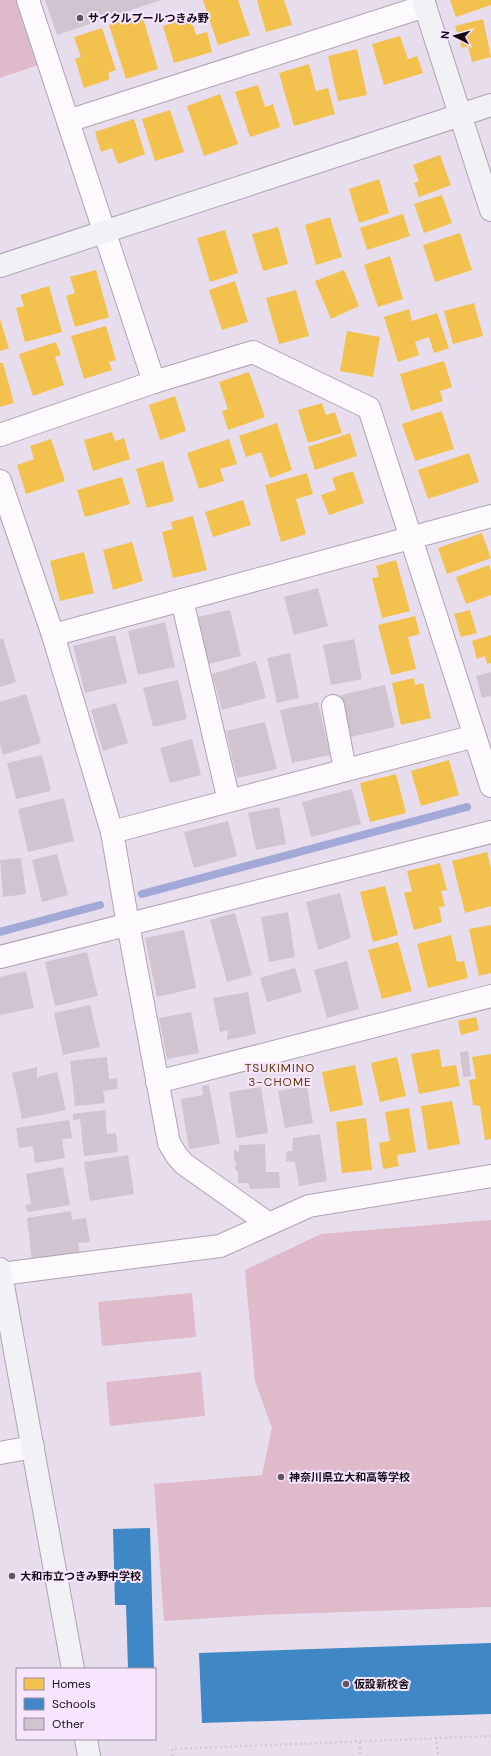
<svg xmlns="http://www.w3.org/2000/svg" width="491" height="1756" viewBox="0 0 491 1756" font-family="'DM Sans','Noto Sans JP',sans-serif">
  <style>
    .green { fill: #dfbaca }
    .homes { fill: #f2c14e }
    .schools { fill: #3f88c5 }
    .lines { fill: none; stroke-linecap: round; stroke-linejoin: round }
    .stream { stroke: #a2a9d7; stroke-width: 8 }
    .building { fill: #d0c4d0 }
    .street-casing { stroke: #ada4b1; stroke-width: 24 }
    .secondary-casing { stroke: #ada4b1; stroke-width: 24 }
    .path { stroke: #cfccd0; stroke-width: 2.5; stroke-dasharray: 2 3; stroke-linecap: butt }
    .street { stroke: #fcfafc; stroke-width: 22 }
    .secondary { stroke: #f2f1f5; stroke-width: 22 }
    .poi-dot { fill: #5e5562; stroke: #f7e5fd; stroke-width: 1.5 }
    .labels { text-anchor: middle; stroke-width: 4; stroke-linejoin: round; paint-order: stroke }
    .poi-label { font-size: 11px; font-weight: bold; fill: #140c17; stroke: #f7e5fd; text-anchor: start }
    .neighbourhood-label { font-size: 12px; letter-spacing: 1px; fill: #5c3903; stroke: #f7e5fd }
  </style>
  <rect width="100%" height="100%" fill="#e8dded"/>
  <g class="green">
    <path d="M0,0h19l19,65 -38,13z"/>
    <path d="M491,1220v387l-233,8 -94,6 -10,-137 108,-9 10,-47 -17,-47 -10,-111 76,-36z"/>
    <path d="M192,1293l4,44 -94,9 -4,-44z"/>
    <path d="M201,1372l4,44 -95,10 -4,-44z"/>
  </g>
  <g class="homes">
    <path d="M203,0h35l12,35 -32,10z"/>
    <path d="M257,0h27l8,25 -26,7z"/>
    <path d="M450,0h41v5l-35,12z"/>
    <path d="M142,15l16,54 -32,10 -17,-54z"/>
    <path d="M191,17l5,18 11,-3 5,20 -38,11 -11,-37z"/>
    <path d="M483,19l8,38 -19,5 -4,-16 -6,2 -7,-22z"/>
    <path d="M102,28l14,42 -8,3 2,6 -26,9 -9,-29 6,-2 -7,-20z"/>
    <path d="M400,36l8,23 9,-3 6,17 -39,12 -12,-41z"/>
    <path d="M357,49l10,46 -29,6 -10,-45z"/>
    <path d="M309,64l7,27 12,-3 7,26 -41,12 -15,-53z"/>
    <path d="M258,85l7,22 8,-3 7,23 -30,10 -15,-45z"/>
    <path d="M220,94l18,50 -34,12 -17,-50z"/>
    <path d="M170,110l14,42 -29,9 -13,-42z"/>
    <path d="M134,119l11,35 -27,10 -6,-16 -11,4 -6,-20z"/>
    <path d="M440,155l11,30 -32,12 -5,-14 5,-2 -6,-16z"/>
    <path d="M379,179l10,34 -30,10 -10,-34z"/>
    <path d="M442,195l10,28 -28,10 -10,-29z"/>
    <path d="M403,214l7,22 -43,14 -7,-22z"/>
    <path d="M330,217l12,40 -26,8 -11,-40z"/>
    <path d="M278,227l10,37 -25,7 -11,-37z"/>
    <path d="M225,230l13,43 -28,9 -13,-44z"/>
    <path d="M460,233l12,37 -37,12 -12,-37z"/>
    <path d="M390,256l13,43 -25,8 -14,-42z"/>
    <path d="M96,270l13,47 -34,10 -9,-31 9,-3 -5,-16z"/>
    <path d="M344,270l15,36 -28,13 -16,-38z"/>
    <path d="M235,281l13,41 -26,8 -13,-40z"/>
    <path d="M49,286l13,46 -37,10 -9,-34 8,-2 -4,-11z"/>
    <path d="M296,290l13,46 -30,8 -13,-46z"/>
    <path d="M474,303l9,33 -30,8 -9,-33z"/>
    <path d="M409,309l3,12 25,-8 12,35 -15,5 -5,-16 -14,5 4,13 -21,7 -14,-45z"/>
    <path d="M0,319l9,29 -9,3z"/>
    <path d="M106,326l10,34 -7,2 3,8 -28,9 -13,-43z"/>
    <path d="M347,331l33,6 -7,40 -33,-6z"/>
    <path d="M56,342l5,13 -6,2 9,28 -31,11 -14,-42z"/>
    <path d="M444,361l8,26 -12,4 3,10 -32,10 -11,-37z"/>
    <path d="M0,363h3l11,40 -14,4z"/>
    <path d="M249,372l16,45 -37,13 -6,-19 6,-2 -9,-27z"/>
    <path d="M175,396l11,35 -26,9 -11,-35z"/>
    <path d="M322,403l4,12 9,-3 7,21 -34,10 -10,-33z"/>
    <path d="M442,411l12,38 -39,12 -13,-37z"/>
    <path d="M277,423l15,47 -22,8 -9,-26 -15,5 -7,-21z"/>
    <path d="M112,432l3,9 9,-3 6,21 -37,12 -9,-31z"/>
    <path d="M350,433l7,23 -42,14 -7,-23z"/>
    <path d="M51,439l14,42 -39,13 -9,-29 17,-6 -4,-13z"/>
    <path d="M229,439l8,25 -17,5 4,12 -25,8 -12,-36z"/>
    <path d="M469,453l10,29 -51,17 -10,-29z"/>
    <path d="M163,461l11,40 -27,7 -11,-39z"/>
    <path d="M353,471l11,32 -35,12 -8,-20 15,-5 -4,-12z"/>
    <path d="M307,473l6,21 -17,5 10,35 -25,8 -16,-57z"/>
    <path d="M122,477l8,27 -45,13 -8,-27z"/>
    <path d="M243,500l8,25 -38,12 -8,-25z"/>
    <path d="M193,516l14,54 -34,8 -11,-46 11,-3 -2,-7z"/>
    <path d="M482,533l9,25 -44,16 -9,-26z"/>
    <path d="M132,542l11,39 -30,9 -10,-40z"/>
    <path d="M84,552l10,41 -34,8 -10,-40z"/>
    <path d="M396,560l14,51 -28,7 -10,-40 7,-1 -3,-11z"/>
    <path d="M489,565l2,6v24l-25,9 -10,-27z"/>
    <path d="M470,610l7,23 -16,4 -7,-23z"/>
    <path d="M415,616l5,18 -12,3 8,32 -25,6 -13,-50z"/>
    <path d="M491,635v28l-4,1 -2,-8 -8,3 -5,-18z"/>
    <path d="M414,678l1,7 8,-2 8,35 -30,7 -9,-42z"/>
    <path d="M449,760l10,35 -38,11 -10,-35z"/>
    <path d="M396,774l10,39 -36,9 -10,-39z"/>
    <path d="M487,852l4,17v37l-26,7 -13,-52z"/>
    <path d="M440,863l7,27 -6,1 4,15 -6,1 3,15 -28,8 -10,-37 8,-2 -5,-20z"/>
    <path d="M385,886l13,49 -25,7 -13,-50z"/>
    <path d="M491,925v48l-12,3 -10,-47z"/>
    <path d="M451,935l6,27 7,-1 4,17 -40,10 -11,-44z"/>
    <path d="M398,942l14,49 -30,8 -14,-49z"/>
    <path d="M476,1017l3,13 -18,5 -3,-14z"/>
    <path d="M439,1049l3,18 14,-2 4,21 -41,8 -8,-40z"/>
    <path d="M491,1054v85l-6,1 -5,-34 -7,-1 -4,-25 7,-1 -4,-22z"/>
    <path d="M397,1057l9,39 -26,6 -9,-39z"/>
    <path d="M355,1065l8,40 -33,7 -8,-40z"/>
    <path d="M452,1101l8,43 -32,6 -7,-44z"/>
    <path d="M409,1108l7,44 -19,3 2,11 -16,3 -4,-26 11,-2 -5,-29z"/>
    <path d="M366,1118l6,52 -30,3 -6,-51z"/>
  </g>
  <g class="schools">
    <path d="M150,1528l4,141h-26l-2,-64h-11l-2,-76z"/>
    <path d="M491,1643v71l-289,9 -3,-70z"/>
  </g>
  <g class="lines">
    <g class="stream">
      <path d="M142,894l325,-87"/>
      <path d="M0,932l100,-27"/>
    </g>
  </g>
  <g class="building">
    <path d="M45,0h116l-104,35z"/>
    <path d="M318,588l10,38 -34,9 -10,-38z"/>
    <path d="M230,610l11,46 -33,8 -11,-47z"/>
    <path d="M165,622l10,45 -37,8 -10,-44z"/>
    <path d="M115,635l12,48 -42,10 -12,-47z"/>
    <path d="M3,638l13,44 -16,5v-48z"/>
    <path d="M354,639l8,40 -31,6 -8,-40z"/>
    <path d="M290,653l9,45 -22,5 -10,-45z"/>
    <path d="M256,661l10,37 -44,12 -10,-36z"/>
    <path d="M491,672v24l-9,2 -6,-22z"/>
    <path d="M178,680l9,39 -34,8 -10,-39z"/>
    <path d="M385,685l10,42 -44,10 -10,-42z"/>
    <path d="M26,694l15,49 -38,12 -3,-10v-43z"/>
    <path d="M318,702l12,53 -38,8 -12,-53z"/>
    <path d="M116,703l12,40 -25,8 -12,-41z"/>
    <path d="M265,722l12,47 -40,9 -11,-47z"/>
    <path d="M192,739l9,36 -31,8 -10,-35z"/>
    <path d="M42,755l9,36 -35,8 -9,-36z"/>
    <path d="M352,789l9,35 -50,13 -9,-35z"/>
    <path d="M64,798l10,43 -46,11 -10,-43z"/>
    <path d="M279,807l7,37 -30,6 -8,-37z"/>
    <path d="M228,821l9,35 -43,12 -10,-36z"/>
    <path d="M57,854l11,41 -26,7 -10,-42z"/>
    <path d="M21,858l5,36 -23,3 -3,-37z"/>
    <path d="M340,893l11,45 -33,12 -12,-48z"/>
    <path d="M288,912l7,45 -26,5 -8,-45z"/>
    <path d="M235,913l17,62 -25,7 -17,-62z"/>
    <path d="M184,930l12,58 -39,9 -12,-59z"/>
    <path d="M87,952l11,44 -43,10 -10,-44z"/>
    <path d="M347,961l12,48 -32,9 -13,-48z"/>
    <path d="M295,968l7,24 -35,10 -7,-24z"/>
    <path d="M26,971l8,37 -34,7v-38z"/>
    <path d="M248,992l8,42 -29,6 1,-10 -8,2 -7,-34z"/>
    <path d="M90,1005l10,42 -37,8 -9,-42z"/>
    <path d="M191,1012l8,41 -32,6 -8,-41z"/>
    <path d="M468,1051l3,25 -8,1 -3,-25z"/>
    <path d="M107,1057l2,22 8,-1 1,11 -15,2 2,12 -30,3 -5,-45z"/>
    <path d="M37,1067v10l20,-5 9,38 -44,9 -10,-46z"/>
    <path d="M209,1085l11,59 -31,5 -8,-50 22,-4 -1,-9z"/>
    <path d="M307,1086l6,37 -28,5 -7,-37z"/>
    <path d="M261,1087l7,46 -32,5 -7,-46z"/>
    <path d="M105,1110l2,24 9,-1 2,19 -34,4 -4,-37 -7,1v-6z"/>
    <path d="M69,1120l3,18 -10,1 3,19 -30,5 -2,-17 -14,2 -3,-20z"/>
    <path d="M320,1134l7,47 -28,5 -4,-24 -9,-1 1,-10h5l1,-13z"/>
    <path d="M265,1144l1,28h13l1,16 -30,1 -1,-6h-11v-12l-3,-2 1,-7 -2,-2v-10l5,2v-7z"/>
    <path d="M128,1155l6,39 -44,7 -6,-39z"/>
    <path d="M63,1167l7,38 -42,7 -3,-7 6,-1 -5,-30z"/>
    <path d="M71,1211l1,9 14,-2 4,24 -12,1 2,11 -48,7 -5,-43z"/>
  </g>
  <g class="lines">
    <g class="street-casing">
      <g id="street">
        <path d="M28,0l126,382"/>
        <path d="M68,121l357,-115"/>
        <path d="M0,435l154,-53 99,-30 116,56 122,378"/>
        <path d="M0,481l53,154 59,197 16,92 41,219 8,13 7,8 85,60"/>
        <path d="M182,600l47,201"/>
        <path d="M53,635l438,-119"/>
        <path d="M333,706l12,64"/>
        <path d="M112,832l363,-96"/>
        <path d="M0,957l491,-125"/>
        <path d="M157,1082l334,-86"/>
        <path d="M1,1274l219,-28 89,-40 182,-30"/>
        <path d="M0,1453l33,-6"/>
      </g>
    </g>
    <g class="secondary-casing">
      <g id="secondary">
        <path d="M423,0l68,210"/>
        <path d="M0,266l491,-161"/>
        <path d="M0,1269l73,400"/>
        <path d="M86,1739l3,17"/>
      </g>
    </g>
    <g class="path">
      <path d="M436,1737l2,19"/>
      <path d="M360,1742v14"/>
      <path d="M173,1756l-1,-7 319,-13"/>
    </g>
    <use href="#street" class="street"/>
    <use href="#secondary" class="secondary"/>
  </g>
  <g class="poi-dot">
    <circle cx="80" cy="18" r="4"/>
    <circle cx="281" cy="1477" r="4"/>
    <circle cx="12" cy="1576" r="4"/>
    <circle cx="346" cy="1684" r="4"/>
  </g>
  <g class="labels">
    <g class="poi-label">
      <text x="88" y="22">サイクルプールつきみ野</text>
      <text x="289" y="1481">神奈川県立大和高等学校</text>
      <text x="20" y="1580">大和市立つきみ野中学校</text>
      <text x="354" y="1688">仮設新校舎</text>
    </g>
    <g class="neighbourhood-label">
      <text x="280" y="1072">TSUKIMINO<tspan x="280" dy="14">3-CHOME</tspan></text>
    </g>
  </g>
  <rect x="16" y="1668" width="140" height="72" fill="#f7e5fd" stroke="#9c8ea1"/>
  <rect x="24" y="1678" width="20" height="12" fill="#f2c14e" stroke="#9c8ea1"/>
  <text x="52" y="1688" font-size="12" fill="#140c17">Homes</text>
  <rect x="24" y="1698" width="20" height="12" fill="#3f88c5" stroke="#9c8ea1"/>
  <text x="52" y="1708" font-size="12" fill="#140c17">Schools</text>
  <rect x="24" y="1718" width="20" height="12" fill="#d0c4d0" stroke="#9c8ea1"/>
  <text x="52" y="1728" font-size="12" fill="#140c17">Other</text>
  <g transform="translate(455 36) rotate(276)" stroke="#f7e5fd" stroke-width="3" paint-order="stroke">
  <path d="M0-3L7 15L0 10L-7 15Z" fill="#140c17"/>
  <text y="-6" font-size="11" font-weight="bold" text-anchor="middle" fill="#140c17">N</text>
  </g>
</svg>
